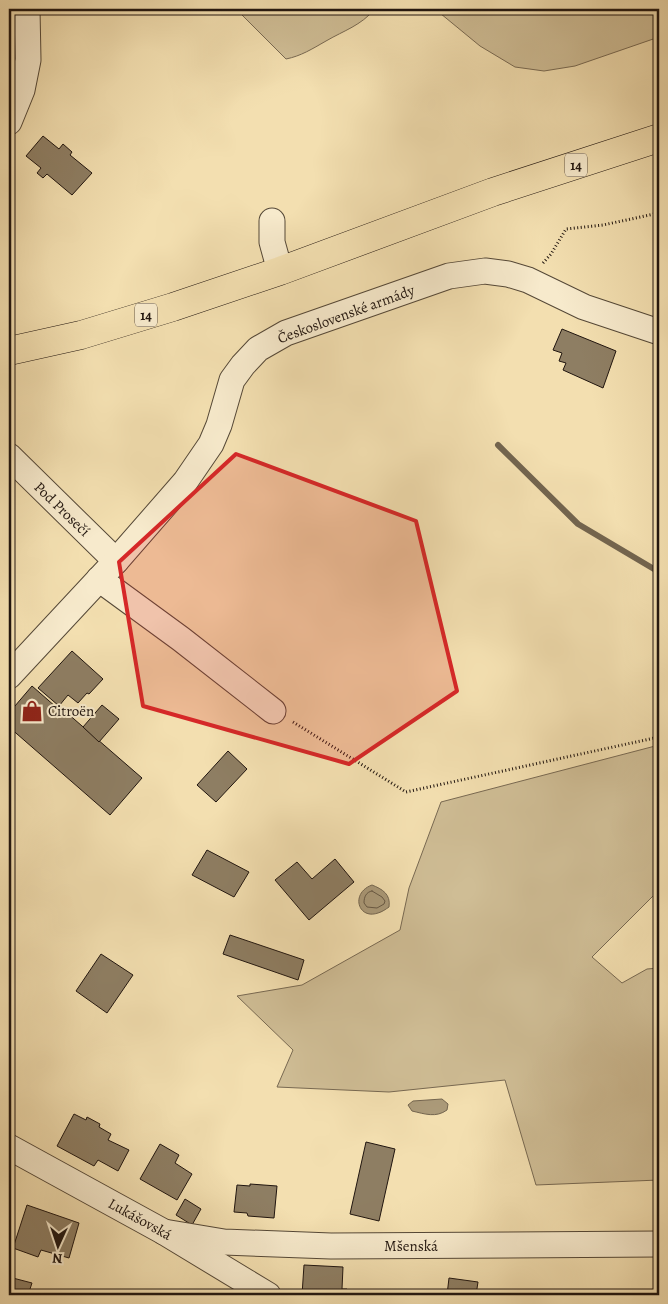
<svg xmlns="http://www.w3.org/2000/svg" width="668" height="1304" viewBox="0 0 668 1304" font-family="Alegreya,serif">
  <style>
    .green { fill: #cfbd95; stroke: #786952 }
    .water { fill: #ab9a79; stroke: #73654f }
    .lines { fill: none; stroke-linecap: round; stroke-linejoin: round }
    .shore { stroke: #665844; stroke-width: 1 }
    .stream { stroke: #73654f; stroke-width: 6 }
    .building { fill: #8e7e63; stroke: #20150f }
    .minor-casing { stroke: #554837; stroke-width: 27 }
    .major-casing { stroke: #20150f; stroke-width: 29 }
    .path { stroke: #20150f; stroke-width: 3; stroke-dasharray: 1 2.5; stroke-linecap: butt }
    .minor { stroke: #f7eacc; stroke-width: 25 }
    .major { stroke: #f3dfb0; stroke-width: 28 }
    .marked { fill: #d62828; fill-opacity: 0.2; stroke: #d62828; stroke-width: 4; stroke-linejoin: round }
    .labels { text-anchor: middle; stroke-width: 4; stroke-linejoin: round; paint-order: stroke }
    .shield { fill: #f7eacc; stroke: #605548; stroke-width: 1 }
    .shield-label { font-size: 14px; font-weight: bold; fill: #20150f }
    .street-label { font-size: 15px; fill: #20150f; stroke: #f7eacc }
    .poi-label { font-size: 15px; fill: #20150f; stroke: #f7eacc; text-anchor: start }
  </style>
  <rect width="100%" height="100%" fill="#f3dfb0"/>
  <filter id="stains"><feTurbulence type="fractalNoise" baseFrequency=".004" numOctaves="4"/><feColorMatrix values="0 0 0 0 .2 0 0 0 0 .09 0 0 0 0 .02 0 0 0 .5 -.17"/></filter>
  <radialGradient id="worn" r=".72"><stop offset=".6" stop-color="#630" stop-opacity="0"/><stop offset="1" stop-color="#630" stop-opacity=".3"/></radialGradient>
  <g class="green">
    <path d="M236,9h139c-15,17 -30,21 -49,32 -14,8 -25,15 -40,18z"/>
    <path d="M435,9h224v28l-84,29 -31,5 -29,-4 -35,-21z"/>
    <path d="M659,745v145l-67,67 30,26 25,-14 12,-1v212l-123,5 -31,-105 -116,12 -112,-5 16,-37 -56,-54 65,-11 98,-55 9,-42 32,-86z"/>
  </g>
  <g class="water">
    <path d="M372,885c10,4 19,9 17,22 -3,2 -7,5 -11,6 -20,7 -28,-20 -6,-28z"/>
    <path d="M442,1099l6,5 -1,6c-11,8 -22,4 -35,1l-4,-6 5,-4z"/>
  </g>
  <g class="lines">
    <path class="shore" d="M372,891l10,6 3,4 -1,3 -7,4 -10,-1 -3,-4c0,-6 2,-11 8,-12z"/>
    <path class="stream" d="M498,445l80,79 81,48"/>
  </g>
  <g class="building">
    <path d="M43,136l16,13 4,-5 9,8 -2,3 22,18 -20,22 -25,-21 -4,4 -6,-5 4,-5 -15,-12z"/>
    <path d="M562,329l54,22 -13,37 -40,-18 3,-7 -7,-2 3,-8 -9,-3z"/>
    <path d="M72,651l31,28 -14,15 -2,-1 -9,10 -10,-8 -9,11 -21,-18z"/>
    <path d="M32,686l24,21 3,-1 83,72 -32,37 -101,-88v-14z"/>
    <path d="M102,705l17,14 -20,23 -16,-15z"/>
    <path d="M228,751l19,18 -31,33 -19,-17z"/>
    <path d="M207,850l42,22 -15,25 -42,-22z"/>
    <path d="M335,859l19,23 -45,38 -34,-40 22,-18 15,17z"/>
    <path d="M230,935l74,25 -6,20 -75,-26z"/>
    <path d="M101,954l32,21 -26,38 -31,-22z"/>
    <path d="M74,1114l12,6 1,-3 13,7 -1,3 12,7 -3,6 21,10 -11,21 -20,-11 -4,6 -37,-20z"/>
    <path d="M366,1142l29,7 -16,72 -29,-7z"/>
    <path d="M160,1144l19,11 -4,8 17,11 -15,26 -37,-21z"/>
    <path d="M250,1184l27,2 -3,32 -26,-2 -1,-3 -13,-1 3,-27 13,1z"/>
    <path d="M185,1199l16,10 -9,16 -16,-10z"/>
    <path d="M27,1205l52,18 -10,35 -28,-8 -3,7 -25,-9z"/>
    <path d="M304,1265l39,2 -1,22h5v6h-45z"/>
    <path d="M9,1277l23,6 -4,12 -19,-1z"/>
    <path d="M449,1278l29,4 -2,13h-29z"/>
  </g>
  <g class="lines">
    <g class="minor-casing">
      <g id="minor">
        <path d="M9,122l13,-32 6,-30 -1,-51"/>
        <path d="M272,221v21l8,29"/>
        <path d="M9,456l107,105"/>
        <path d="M99,579l82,60 92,72"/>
        <path d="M9,676l107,-115 69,-79 26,-38 8,-19 13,-45 11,-15 15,-16 28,-16 163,-57 36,-5 23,3 20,6 56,27 75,25"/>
        <path d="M9,1147l155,85 104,63"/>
        <path d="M164,1232l60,10 107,4 328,-2"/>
      </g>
    </g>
    <g class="major-casing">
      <path id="major" d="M9,351l72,-16 92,-28 107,-36 213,-79 166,-54"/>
    </g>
    <g class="path">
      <path d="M543,263l8,-9 15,-25 37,-4 56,-12"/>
      <path d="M293,722l113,70 253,-55"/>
    </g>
    <use href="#minor" class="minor"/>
    <use href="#major" class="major"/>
  </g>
  <path class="marked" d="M236,454l180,67 41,170 -108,73 -206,-58 -24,-144z"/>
  <defs>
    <g id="shop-bare" transform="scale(1.725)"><path d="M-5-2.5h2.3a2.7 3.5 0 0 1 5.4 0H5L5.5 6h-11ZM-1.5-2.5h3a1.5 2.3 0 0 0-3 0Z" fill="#8f2418" stroke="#f7eacc" stroke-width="2.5" paint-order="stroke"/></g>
  </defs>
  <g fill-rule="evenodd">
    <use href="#shop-bare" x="32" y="711"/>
  </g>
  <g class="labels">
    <g class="shield">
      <rect x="565" y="153.5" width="22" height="23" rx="4"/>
      <rect x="135" y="303.5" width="22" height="23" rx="4"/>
    </g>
    <g class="shield-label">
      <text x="576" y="170">14</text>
      <text x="146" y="320">14</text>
    </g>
    <g class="street-label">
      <text transform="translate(346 314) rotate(-20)" y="5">Československé armády</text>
      <text transform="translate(62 509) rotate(44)" y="5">Pod Prosečí</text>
      <text transform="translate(140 1219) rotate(29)" y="5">Lukášovská</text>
      <text x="411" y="1251">Mšenská</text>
    </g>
    <g class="poi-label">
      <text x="48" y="716">Citroën</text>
    </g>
  </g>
  <rect width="668" height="1304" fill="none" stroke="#f3dfb0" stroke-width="30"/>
  <rect x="10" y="10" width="648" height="1284" fill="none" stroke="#20150f" stroke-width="2.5"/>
  <rect x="15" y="15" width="638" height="1274" fill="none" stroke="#20150f"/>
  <g transform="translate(58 1246) rotate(183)" stroke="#f7eacc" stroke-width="4" paint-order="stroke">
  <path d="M0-4L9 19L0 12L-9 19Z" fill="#20150f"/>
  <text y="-8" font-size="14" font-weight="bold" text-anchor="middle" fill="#20150f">N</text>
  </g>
  <rect width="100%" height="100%" filter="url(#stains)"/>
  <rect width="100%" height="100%" fill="url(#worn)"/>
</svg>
